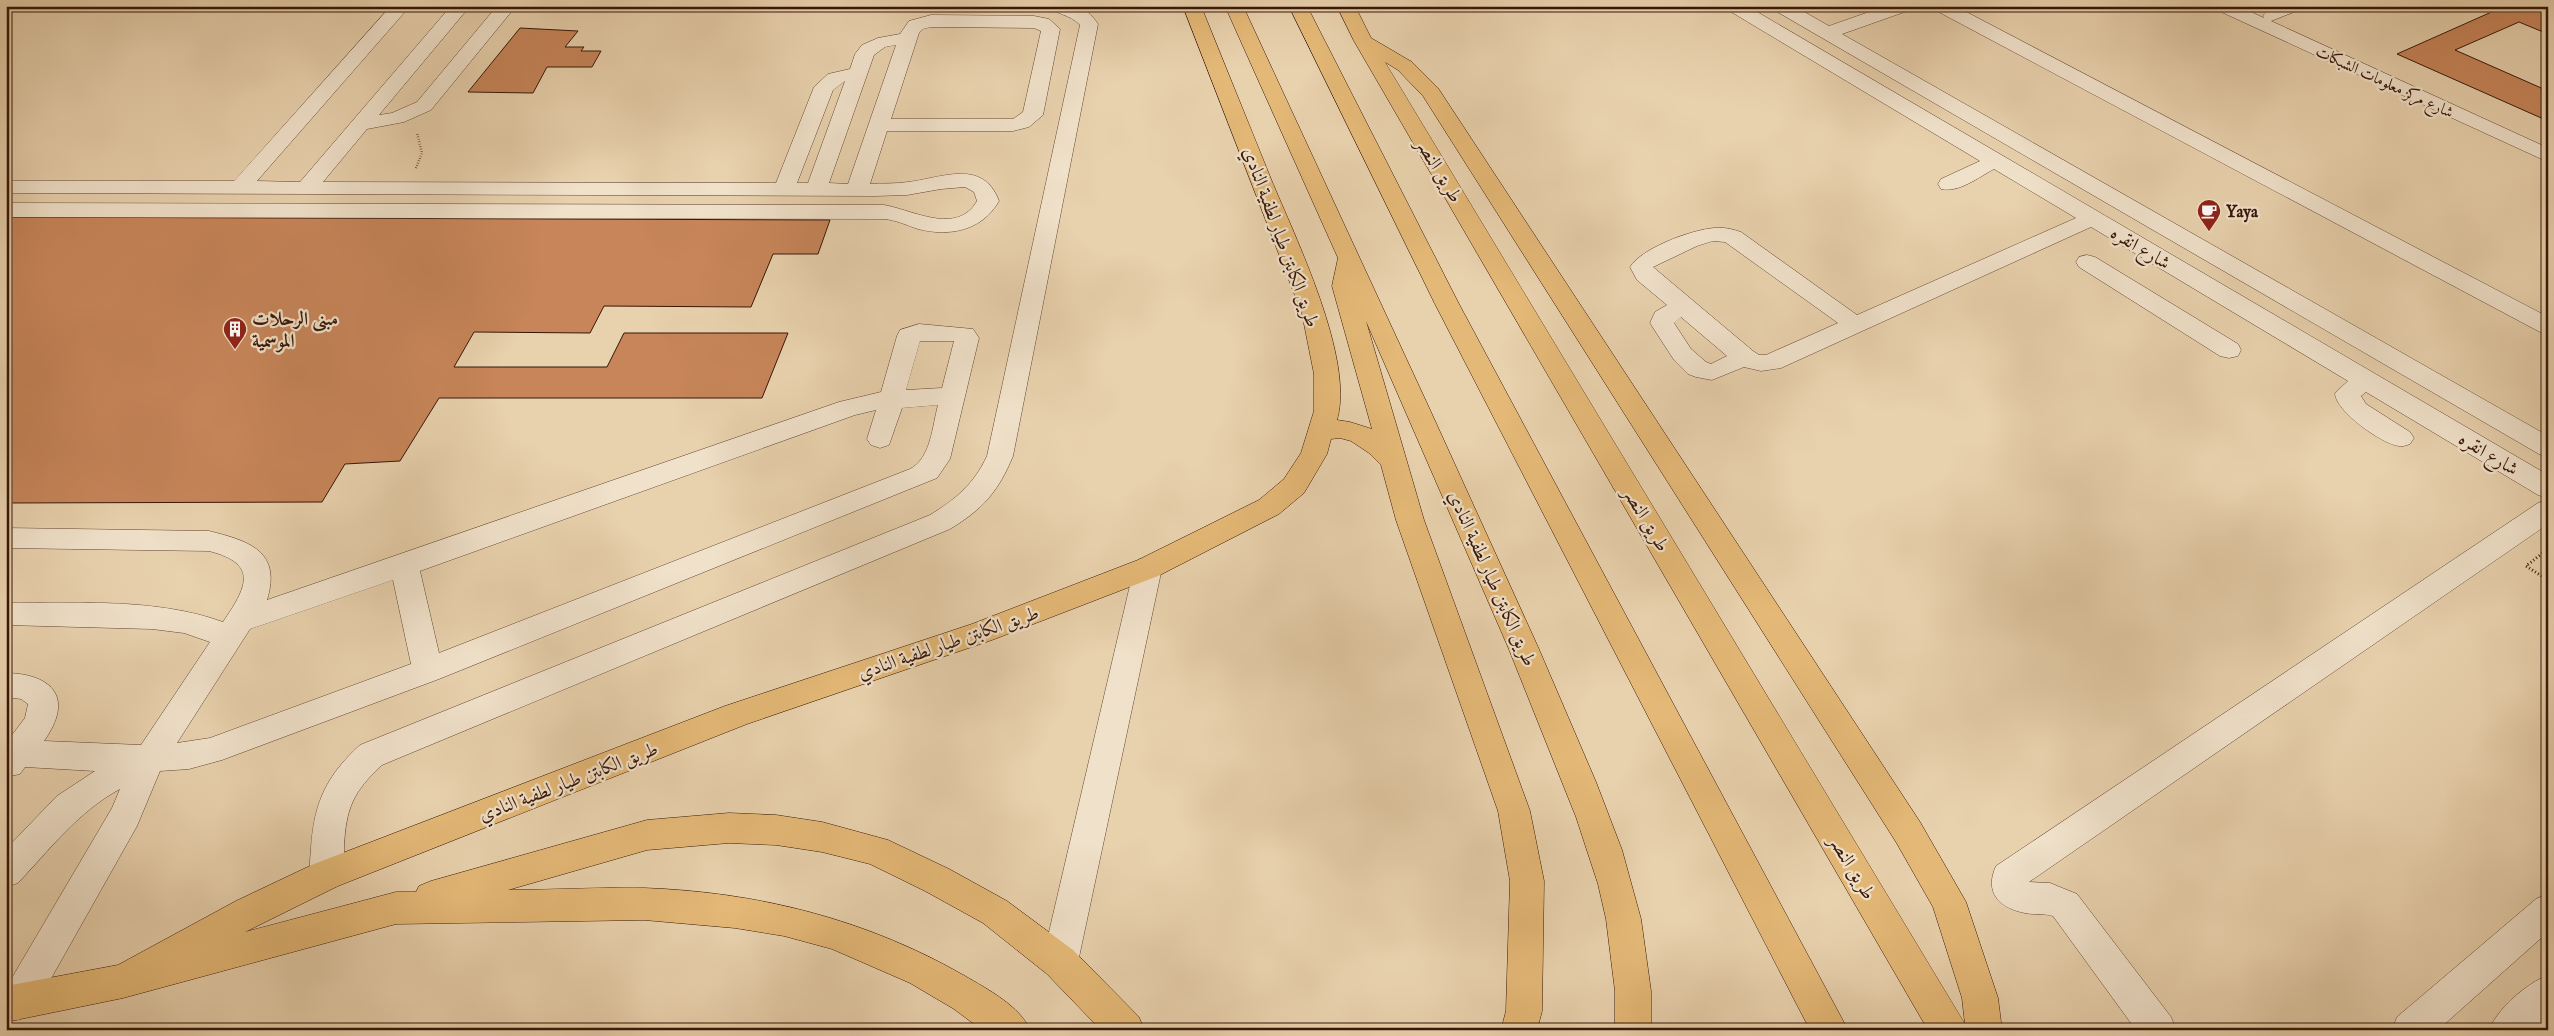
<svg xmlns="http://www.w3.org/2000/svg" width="2554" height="1036" viewBox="0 0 2554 1036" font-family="'IM FELL English',Amiri,serif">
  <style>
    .building { fill: #c78559; stroke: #371607 }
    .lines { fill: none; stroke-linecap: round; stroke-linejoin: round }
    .minor-casing { stroke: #634530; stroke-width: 1 }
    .major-casing { stroke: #371607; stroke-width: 1 }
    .path-far1 { stroke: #371607; stroke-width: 2.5; stroke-dasharray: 0.5 2; stroke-linecap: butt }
    .path { stroke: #371607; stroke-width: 3; stroke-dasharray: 1 2.5; stroke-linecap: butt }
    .minor { fill: #f0e1ca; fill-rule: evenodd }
    .major { fill: #e4b876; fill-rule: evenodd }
    .labels { text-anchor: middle; stroke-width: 4.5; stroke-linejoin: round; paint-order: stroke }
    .far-street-label { font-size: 16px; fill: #371607; stroke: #f0e1ca }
    .far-poi-label { font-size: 16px; font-weight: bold; fill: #371607; stroke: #f0e1ca; text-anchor: start }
    .street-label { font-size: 19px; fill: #371607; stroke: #f0e1ca }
    .poi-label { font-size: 19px; font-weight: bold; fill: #371607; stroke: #f0e1ca; text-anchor: start }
  </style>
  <rect width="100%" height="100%" fill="#e8d1ad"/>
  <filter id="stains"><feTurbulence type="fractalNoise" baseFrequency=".004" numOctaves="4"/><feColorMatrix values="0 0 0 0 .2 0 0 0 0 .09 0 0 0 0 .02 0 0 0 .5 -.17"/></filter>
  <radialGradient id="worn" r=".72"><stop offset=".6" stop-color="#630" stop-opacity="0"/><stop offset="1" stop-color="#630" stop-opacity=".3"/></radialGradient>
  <g class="building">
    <path d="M2505,6h24l19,8v20l-29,-12 -64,28 93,41v30l-151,-67z"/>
    <path d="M520,28l58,3 -13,16h19l-3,4h20l-9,16h-45l-14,26 -65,-1z"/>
    <path d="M6,217l824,3 -12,34h-45l-22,53 -147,-1 -14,27 -116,-1 -20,35h153l17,-34h164l-26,65h-323l-39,63 -55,3 -23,38 -316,1z"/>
  </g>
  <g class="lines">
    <g class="minor-casing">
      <g id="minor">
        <path d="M391,6h19l-153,175 43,1 151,-176h19l-91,109 13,-2 25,-11 80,-96h19l-85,104 -27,12 -37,7 -44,53 453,1 38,-96 14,-13 22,-5 5,-15 7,-9 16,-7 22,-4 9,-13 22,-6 103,1 15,3 11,10 -17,86 -14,12 -16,4h-126l-17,53c13,-1 26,0 38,-2 34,-4 75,-24 91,19 -17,30 -50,36 -81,28 -12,-4 -22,-9 -34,-10l-878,-2v-14l878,2c29,5 73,31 93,-4l-3,-9 -9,-5 -24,2 -34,6 -32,1 -869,-3v-12h228zM931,27l103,1 7,3 -18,81 -10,7h-122l28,-86 4,-4zM896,45l-48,139 -19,-1 45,-128 11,-8zM845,81l-37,102h-11l36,-93z"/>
        <path d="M1049,6c23,0 35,-3 49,18l-85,432c-15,36 -30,53 -63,73l-568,236c-29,27 -36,43 -38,82 0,14 0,26 -6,39l-12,4 -12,-4c-6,-13 -4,-24 -3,-38 3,-45 15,-72 49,-103l570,-230c26,-16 44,-31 57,-59l93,-431c-10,-11 -24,-10 -31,-19z"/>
        <path d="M1725,6h22l801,469v23l-10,-3 -172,-103 -5,4 5,8 44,28 4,6 -4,6c-4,1 -7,3 -11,2 -17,-2 -64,-35 -64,-53l13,-12 -257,-154 -310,141 -20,3 -17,-4 -32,13 -16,-3 -8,-3 -14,-14 -24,-37 5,-11 12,-7 -30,-25 -7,-13c12,-19 61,-37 84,-39 9,-1 18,1 27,4l116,83 219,-97 -82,-49c-15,8 -35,24 -53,20l-3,-5 3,-5 39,-18 -252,-151zM1713,241l12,1 113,81 -72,32h-7l-6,-4 -100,-84 44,-21zM1681,317l46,39 -16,8 -5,-2 -15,-13 -17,-26z"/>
        <path d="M1771,6h23l35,20 57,-20h27l-3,4 -68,24 706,402v21l-9,-3 -765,-444z"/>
        <path d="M1932,6h23l593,311v18l-8,-3 -605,-322z"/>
        <path d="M2214,6h24l26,12 -1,-2c8,-12 26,-10 39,-10l-3,4 -28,11 277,127v14l-331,-152z"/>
        <path d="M2087,255l8,2 143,87 3,6 -3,6 -9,2 -9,-2 -141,-89 -3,-5 3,-5z"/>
        <path d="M919,324l54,5 6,9 -29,121 -13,19 -498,201 -217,81 -33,9 -29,2 -23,55 -106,188 -13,6 -12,-5v-27l106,-180 8,-19c-41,22 -70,60 -102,94l-12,4v-38l51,-53 38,-25 -70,-4 -5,7 -14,3v-34l19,-25 3,-14 -7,-5 -15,-2v-24c48,1 68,26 38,68l97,4 69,-103 -26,-9 -32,-4 -146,-4v-22c70,0 151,-5 217,19 23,-34 37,-58 -14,-71l-203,-3v-20l203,3c40,10 73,20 58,69l572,-198 42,-10 16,-56 3,-6zM920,341h34l-12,47 -36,2zM938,405c-6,22 -7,53 -28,64l-471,184 -19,-82 435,-156 21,-5 -9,29 4,6 9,3 9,-3 13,-37zM393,580l18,84 -201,74 -33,5 73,-114z"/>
        <path d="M2548,500v24l-519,358 21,1 27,11 94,123 5,13h-40l-83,-114c-9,-3 -19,-1 -28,-3 -26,-5 -41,-21 -29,-47l542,-363z"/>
        <path d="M1148,557l10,3 4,8 -84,394 -5,12 -13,5 -13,-5 -5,-12 92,-394 4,-8z"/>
        <path d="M2548,894v38l-110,98h-46l5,-13 139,-118z"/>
        <path d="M2548,975v42l-14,13h-45c9,-22 37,-46 59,-55z"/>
      </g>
    </g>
    <g class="major-casing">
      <g id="major">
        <path d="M1183,6h18c23,58 47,115 70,173 24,58 84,180 66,241l13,2 22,7 -40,-143 6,-28 -113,-252h18l188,406 107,235 58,135 26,68 19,69 10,72v39h-36v-39l-9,-72 -8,-35 -22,-67 -68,-170 -142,-326 58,199 106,291 14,70 -2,130 -5,19h-36l5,-19 4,-130 -12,-70 -102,-291 -15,-55 -12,-12 -18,-12 -11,-3 -9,1 -4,15 -23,39 -25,21 -121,62 -166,64 -245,84 -409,162 -93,46 151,-40h20l3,-6 12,-5 216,-61 82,-7 47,2 46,7 66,18 61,29 58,32 66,49 66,67 5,13h-43l-54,-56 -64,-51 -58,-32 -55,-27 -48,-12 -46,-7 -47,-2 -82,7 -139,40c45,0 91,-3 136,-2 113,4 222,31 321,88 22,13 55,30 65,54h-48l-28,-21 -44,-26 -78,-34 -48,-13 -49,-8 -91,-8 -248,4 -273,74 -117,24v-36l112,-21 118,-64 78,-37 411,-158 247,-82 166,-64 121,-60 25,-21 17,-26 13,-42v-37l-12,-60z"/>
        <path d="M1289,6h18l152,298 389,726h-38l-375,-726z"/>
        <path d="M1337,6h18l16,32 41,24 26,26 482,734 46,80 32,96 4,32h-74l-574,-989zM1385,62l13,8 25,26 473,746 37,65 29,91 3,26z"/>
      </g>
    </g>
    <path class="path-far1" d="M416,168l6,-15 -5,-20"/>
    <path class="path" d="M2548,549l-22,17 22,14"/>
    <use href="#minor" class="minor"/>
    <use href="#major" class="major"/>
  </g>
  <defs>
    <g id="cafe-pin" transform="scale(1.25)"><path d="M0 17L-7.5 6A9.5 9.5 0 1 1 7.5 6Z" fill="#8f2418" stroke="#f0e1ca"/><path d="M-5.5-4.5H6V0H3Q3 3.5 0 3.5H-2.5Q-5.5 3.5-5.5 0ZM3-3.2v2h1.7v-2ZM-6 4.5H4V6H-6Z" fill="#fff"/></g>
    <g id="building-pin" transform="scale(1.25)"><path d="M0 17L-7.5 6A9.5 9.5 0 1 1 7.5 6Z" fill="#8f2418" stroke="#f0e1ca"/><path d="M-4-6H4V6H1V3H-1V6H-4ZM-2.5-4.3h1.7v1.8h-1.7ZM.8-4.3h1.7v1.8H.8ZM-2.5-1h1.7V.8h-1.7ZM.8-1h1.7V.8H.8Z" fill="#fff"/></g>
  </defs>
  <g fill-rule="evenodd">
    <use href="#cafe-pin" x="2209" y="211"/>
    <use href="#building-pin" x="235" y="329"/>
  </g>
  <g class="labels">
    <g class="far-street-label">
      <text transform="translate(2385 81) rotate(25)" y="6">شارع مركز معلومات الشبكات</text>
    </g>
    <g class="far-poi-label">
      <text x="2226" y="217">Yaya</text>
    </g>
    <g class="street-label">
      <text transform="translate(1440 170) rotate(59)" y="7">طريق النصر</text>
      <text transform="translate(1282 237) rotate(70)" y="7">طريق الكابتن طيار لطفية النادي</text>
      <text transform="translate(2141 247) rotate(31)" y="7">شارع انقره</text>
      <text transform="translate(2489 453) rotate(31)" y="7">شارع انقره</text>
      <text transform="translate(1647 519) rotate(59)" y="7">طريق النصر</text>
      <text transform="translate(1493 578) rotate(66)" y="7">طريق الكابتن طيار لطفية النادي</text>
      <text transform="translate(948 642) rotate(-19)" y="7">طريق الكابتن طيار لطفية النادي</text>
      <text transform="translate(568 781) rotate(-21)" y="7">طريق الكابتن طيار لطفية النادي</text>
      <text transform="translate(1853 867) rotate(59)" y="7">طريق النصر</text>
    </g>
    <g class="poi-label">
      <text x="252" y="325">مبنى الرحلات<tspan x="252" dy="22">الموسمية</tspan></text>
    </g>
  </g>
  <rect width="2554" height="1036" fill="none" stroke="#e8d1ad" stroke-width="25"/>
  <rect x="8" y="8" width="2539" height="1021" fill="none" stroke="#371607" stroke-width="2.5"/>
  <rect x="12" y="12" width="2529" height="1011" fill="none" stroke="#371607"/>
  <rect width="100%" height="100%" filter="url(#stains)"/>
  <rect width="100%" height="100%" fill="url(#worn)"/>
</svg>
